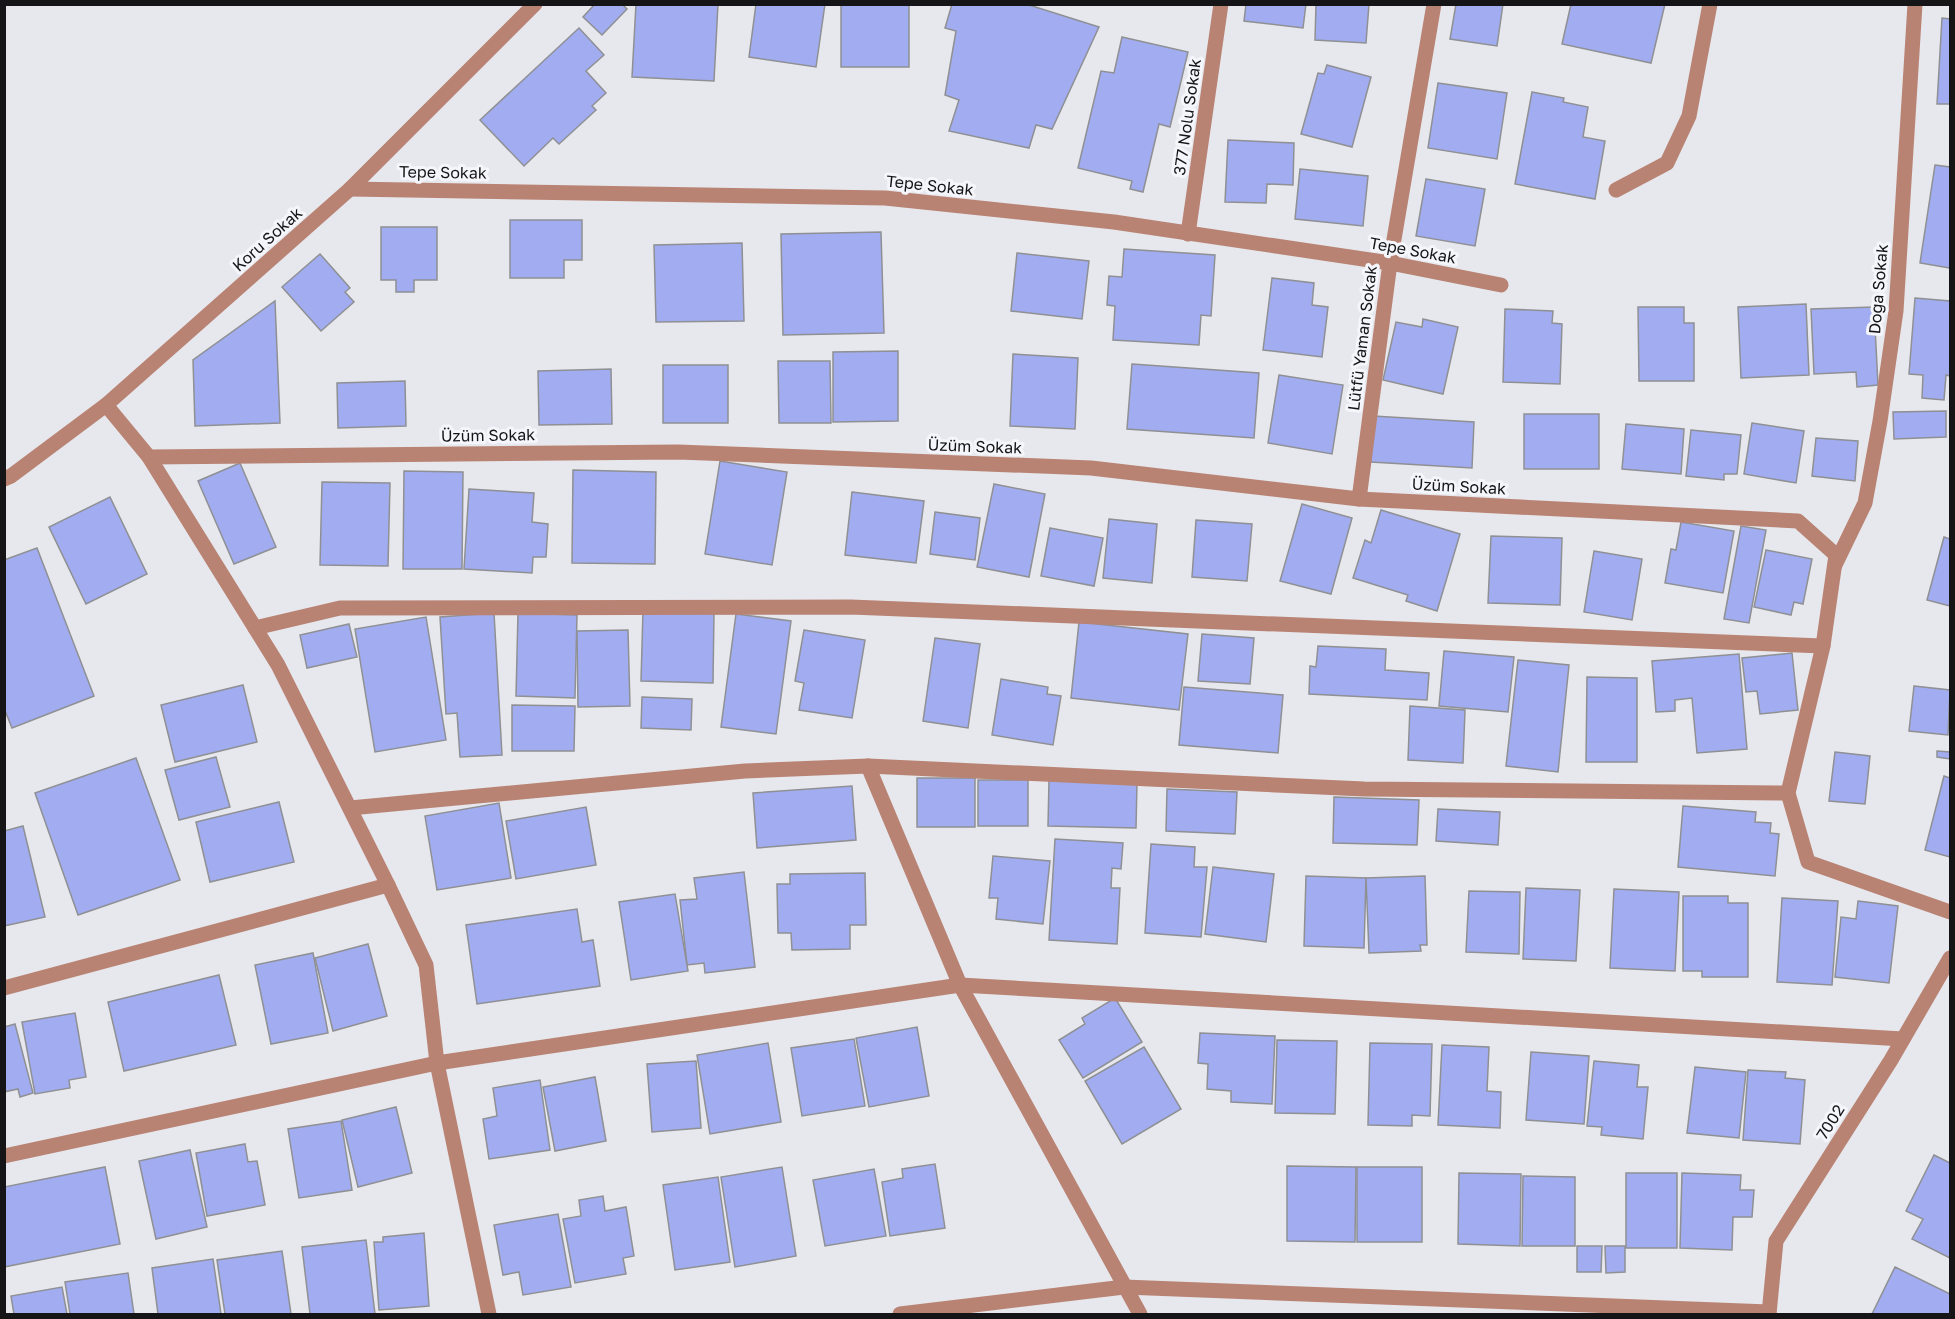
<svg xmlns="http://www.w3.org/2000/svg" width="1955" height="1319" viewBox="0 0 1955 1319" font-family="'Golos Text',sans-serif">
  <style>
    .building { fill: #a1adf0; stroke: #8f9094; stroke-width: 1.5 }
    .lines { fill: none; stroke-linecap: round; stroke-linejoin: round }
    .minor { stroke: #b98374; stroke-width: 15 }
    .labels { text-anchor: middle; stroke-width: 6; stroke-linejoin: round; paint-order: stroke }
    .street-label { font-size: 16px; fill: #151517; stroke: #f5f6fb }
  </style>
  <rect width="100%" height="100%" fill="#e7e8ed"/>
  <g class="building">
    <path d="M595,4h27l5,5 -25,26 -19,-18z"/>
    <path d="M636,4h82l-4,77 -82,-4z"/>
    <path d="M756,4h69l-9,63 -67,-10z"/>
    <rect x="841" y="4" width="68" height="63"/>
    <path d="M952,4h74l73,23 -47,102 -16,-4 -7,23 -80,-17 10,-31 -14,-5 11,-64 -11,-3z"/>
    <path d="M1246,4h60l-3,24 -59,-7z"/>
    <path d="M1316,4h53l-3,39 -51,-3z"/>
    <path d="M1456,4h47l-6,42 -47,-7z"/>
    <path d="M1571,4h94l-14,59 -89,-19z"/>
    <path d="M1942,18l8,1v85h-13z"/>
    <path d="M579,28l25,27 -18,16 20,22 -14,13 4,4 -37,34 -6,-6 -29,28 -44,-46z"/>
    <path d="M1122,37l66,15 -18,75 -11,-3 -16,68 -13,-3 2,-8 -54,-13 23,-97 13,2z"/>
    <path d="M1327,65l44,12 -19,70 -51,-13 17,-61 6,1z"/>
    <path d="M1438,83l69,10 -10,66 -69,-11z"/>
    <path d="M1532,92l32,6 -1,4 25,5 -5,30 22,4 -10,58 -80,-15z"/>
    <path d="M1228,140l66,3 -1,42 -26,-1 -1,19 -41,-1z"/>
    <path d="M1935,165l15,2v101l-30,-5z"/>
    <path d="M1300,169l68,7 -5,50 -68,-7z"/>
    <path d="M1426,179l59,10 -10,57 -59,-10z"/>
    <path d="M510,220h72v40h-18v18h-54z"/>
    <path d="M381,227h56v53h-23v12h-18v-12h-15z"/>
    <path d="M881,232l3,101 -101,2 -2,-101z"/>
    <path d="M742,243l2,78 -88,1 -2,-77z"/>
    <path d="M1124,249l91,6 -4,61 -10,-1 -2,30 -86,-5 2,-34 -8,-1 2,-29 13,1z"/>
    <path d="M1017,253l72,8 -7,58 -71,-8z"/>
    <path d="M320,254l30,34 -5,4 9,10 -33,29 -39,-44z"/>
    <path d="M1272,278l42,5 -2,22 16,2 -6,50 -59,-7z"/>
    <path d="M1915,298l35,3v75l-4,-1 -2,25 -22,-2 1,-23 -14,-1z"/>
    <path d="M275,301l5,122 -85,3 -2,-66z"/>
    <path d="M1806,304l3,71 -68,3 -3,-71z"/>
    <path d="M1638,307h46v16h10v58h-55z"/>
    <path d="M1874,307l4,78 -21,2 -1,-15 -42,2 -3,-65z"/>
    <path d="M1505,309l48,2 -1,12 10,1 -2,60 -57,-2z"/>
    <path d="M1423,319l35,8 -15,67 -60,-14 13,-58 26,5z"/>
    <path d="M898,351v70l-65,1v-70z"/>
    <path d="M1013,354l65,4 -3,71 -65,-3z"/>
    <path d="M778,361h52l1,62h-52z"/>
    <path d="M1132,364l127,9 -5,65 -127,-9z"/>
    <rect x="663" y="365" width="65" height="58"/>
    <path d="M611,369l1,55 -73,1 -1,-54z"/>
    <path d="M1279,375l64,10 -11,69 -64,-11z"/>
    <path d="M405,381l1,45 -68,2 -1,-45z"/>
    <path d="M1946,411v26l-52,2 -1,-27z"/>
    <rect x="1524" y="414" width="75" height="55"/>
    <path d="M1373,416l101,6 -2,46 -101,-6z"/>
    <path d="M1752,423l52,8 -8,52 -52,-9z"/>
    <path d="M1626,424l58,5 -3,45 -59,-5z"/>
    <path d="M1691,430l50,5 -4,39h-13v6l-38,-4z"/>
    <path d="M1816,438l42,3 -3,40 -43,-5z"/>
    <path d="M720,461l67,11 -15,93 -67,-11z"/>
    <path d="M240,463l36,84 -42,17 -36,-83z"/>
    <path d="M573,470l83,2 -1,92 -83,-1z"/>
    <path d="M404,471l59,1 -1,97h-59z"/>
    <path d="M322,482l68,1 -2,83 -68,-1z"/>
    <path d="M994,484l51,10 -16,83 -52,-10z"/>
    <path d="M469,489l65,4 -2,29 16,2 -2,33h-13l-1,16 -68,-4z"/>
    <path d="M852,492l72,9 -8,62 -71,-8z"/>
    <path d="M110,497l37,77 -61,30 -37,-77z"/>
    <path d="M1302,504l50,14 -21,76 -51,-13z"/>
    <path d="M1381,510l79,24 -23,77 -31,-10 2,-6 -55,-17 12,-38 6,3z"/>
    <path d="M935,512l45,6 -5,42 -45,-6z"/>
    <path d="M1109,519l48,5 -5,59 -49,-5z"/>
    <path d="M1196,520l56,4 -5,57 -55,-4z"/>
    <path d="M1681,522l53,9 -11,62 -58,-10 6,-34 5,1z"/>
    <path d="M1741,526l25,4 -17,93 -25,-4z"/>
    <path d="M1050,528l53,10 -9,48 -53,-10z"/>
    <path d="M1491,536l71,2 -2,67 -72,-2z"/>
    <path d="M1944,537l6,2v67l-23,-6z"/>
    <path d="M37,548l57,148 -82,32 -8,-20v-148z"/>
    <path d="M1766,550l46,9 -9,45 -9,-2 -3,13 -37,-8z"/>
    <path d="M1594,551l48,8 -10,61 -48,-8z"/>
    <path d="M643,610l71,2 -1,71 -72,-2z"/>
    <path d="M494,613l8,142 -42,2 -3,-44 -11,1 -6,-97z"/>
    <path d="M518,613l59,2 -2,83 -59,-2z"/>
    <path d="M736,614l55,7 -15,113 -55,-7z"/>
    <path d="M426,617l20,123 -71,12 -20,-123z"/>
    <path d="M1079,622l109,12 -9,76 -108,-12z"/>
    <path d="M349,624l8,33 -50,11 -7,-33z"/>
    <path d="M628,630l2,76 -52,1 -1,-76z"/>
    <path d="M804,630l61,10 -13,78 -53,-8 5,-27 -9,-2z"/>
    <path d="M1202,634l52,4 -4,46 -52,-3z"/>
    <path d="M935,638l45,6 -12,84 -45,-7z"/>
    <path d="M1318,646l68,3 -1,21 44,3 -2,27 -118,-6 1,-28 6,1z"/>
    <path d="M1444,651l70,6 -6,55 -69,-6z"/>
    <path d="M1792,653l6,57 -38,4 -3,-23 -11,1 -4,-34z"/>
    <path d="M1739,654l8,95 -50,4 -5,-55 -17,2v11l-19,1 -4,-51z"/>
    <path d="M1518,660l51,5 -11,107 -52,-6z"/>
    <path d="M1587,677l50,1v84h-51z"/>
    <path d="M1001,679l47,8 -1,7 14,2 -8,49 -61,-10z"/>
    <path d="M243,685l14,57 -82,20 -14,-57z"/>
    <path d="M1914,686l36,4 -2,45 -39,-4z"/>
    <path d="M1184,687l99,8 -5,58 -99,-8z"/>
    <path d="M642,697l50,2 -1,31 -50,-2z"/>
    <path d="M512,705l63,1 -1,45h-62z"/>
    <path d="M1410,706l55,4 -2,53 -55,-3z"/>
    <path d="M1937,751l13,1v7l-13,-2z"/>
    <path d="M1835,752l35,4 -5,48 -36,-3z"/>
    <path d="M216,757l14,50 -51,13 -14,-50z"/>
    <path d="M136,758l44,122 -102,35 -43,-122z"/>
    <path d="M1944,776l6,2v79l-25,-7z"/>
    <rect x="917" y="778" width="58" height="49"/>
    <rect x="978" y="780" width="50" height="46"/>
    <path d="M1049,780l88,3 -1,45 -88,-2z"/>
    <path d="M852,786l4,54 -99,8 -4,-55z"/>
    <path d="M1167,789l70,3 -2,42 -69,-3z"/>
    <path d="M1334,797l85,3 -2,45 -84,-2z"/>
    <path d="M279,802l15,60 -84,20 -14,-60z"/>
    <path d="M499,803l12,75 -74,12 -12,-74z"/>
    <path d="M1683,806l73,6 -1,10 16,1 -1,10 9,1 -4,42 -97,-9z"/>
    <path d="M586,807l10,58 -80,14 -10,-58z"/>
    <path d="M1438,809l62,3 -2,33 -62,-4z"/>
    <path d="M23,826l22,91 -41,9v-95z"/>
    <path d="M1055,839l68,4 -2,26 -9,-1 -1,20h9l-3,56 -68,-4z"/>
    <path d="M1151,844l44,3 -1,20h13l-6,70 -56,-4z"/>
    <path d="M993,856l57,5 -7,63 -47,-5 2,-21h-9z"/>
    <path d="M1213,867l61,7 -8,68 -61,-8z"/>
    <path d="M744,872l11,95 -50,6 -1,-10 -17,2 -7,-65 17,-1 -3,-21z"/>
    <path d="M865,873l1,52h-16v24l-58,1 -1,-17h-13l-1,-49h13v-10z"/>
    <path d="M1306,876l60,2 -2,70 -60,-2z"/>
    <path d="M1425,876l2,69h-7l1,6 -52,2 -3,-75z"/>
    <path d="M1526,888l54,2 -4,71 -53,-2z"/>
    <path d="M1614,889l65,3 -4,79 -65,-3z"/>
    <path d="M1469,891l51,1 -1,62 -53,-2z"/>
    <path d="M675,894l13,77 -57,9 -12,-78z"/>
    <path d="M1683,896h45v7h20v74h-46v-6h-19z"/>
    <path d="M1782,898l56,3 -6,84 -55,-3z"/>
    <path d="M1858,901l40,5 -9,77 -54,-6 6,-60 15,2z"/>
    <path d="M577,909l5,33 11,-2 7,46 -123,18 -11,-79z"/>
    <path d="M368,944l19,72 -54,15 -18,-73z"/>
    <path d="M313,953l15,80 -57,11 -16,-79z"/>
    <path d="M219,975l17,70 -112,26 -16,-69z"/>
    <path d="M1115,998l27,44 -59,36 -24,-38 26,-16 -3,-6z"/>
    <path d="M75,1013l11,64 -17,3 1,8 -35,6 -13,-72z"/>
    <path d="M15,1024l18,69 -13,4 -2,-8 -14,3v-65z"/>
    <path d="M917,1027l12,69 -60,11 -13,-69z"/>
    <path d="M1200,1033l75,3 -3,68 -41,-2v-11l-24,-2 1,-25 -10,-1z"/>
    <path d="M854,1039l11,67 -63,10 -11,-68z"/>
    <path d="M1277,1040l60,1 -2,73 -60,-1z"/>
    <path d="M768,1043l13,79 -71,12 -13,-79z"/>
    <path d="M1370,1043l62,1 -2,72 -18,-1v11l-44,-1z"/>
    <path d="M1442,1045l47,2 -2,44 14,1 -1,36 -62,-3z"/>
    <path d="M1144,1047l37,62 -59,35 -37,-63z"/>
    <path d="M1531,1052l58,4 -5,68 -58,-4z"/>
    <path d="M696,1061l5,67 -49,4 -5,-68z"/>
    <path d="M1594,1061l45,4 -2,22h11l-5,52 -42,-4 1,-8 -15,-1z"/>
    <path d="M1695,1067l51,5 -7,66 -52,-5z"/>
    <path d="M1748,1070l38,2 -1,6 20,2 -5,64 -57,-4z"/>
    <path d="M595,1077l11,64 -51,10 -12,-64z"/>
    <path d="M540,1080l10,70 -61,9 -6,-40 14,-3 -4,-28z"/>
    <path d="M396,1107l16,66 -54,14 -16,-67z"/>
    <path d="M341,1121l11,69 -53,8 -11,-69z"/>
    <path d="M245,1144l3,18 9,-1 8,44 -58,11 -11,-63z"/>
    <path d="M190,1150l17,77 -51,12 -17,-78z"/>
    <path d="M1934,1155l16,8v95l-38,-19 11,-20 -17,-8z"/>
    <path d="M935,1164l10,64 -55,8 -8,-54 21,-4 -1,-9z"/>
    <path d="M1287,1166l69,1 -1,75 -68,-1z"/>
    <path d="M105,1167l15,77 -116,23v-80z"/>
    <path d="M782,1167l14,89 -61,11 -14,-90z"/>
    <rect x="1357" y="1167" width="65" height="75"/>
    <path d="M874,1169l12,67 -61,10 -12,-66z"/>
    <path d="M1459,1173l62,1 -1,72 -62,-2z"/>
    <rect x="1626" y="1173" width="51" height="75"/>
    <path d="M1682,1173l59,2 -1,15h14l-2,27h-19l-1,33 -52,-2z"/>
    <path d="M1523,1176l52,1v69h-53z"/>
    <path d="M718,1177l12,85 -55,8 -12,-85z"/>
    <path d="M603,1196l2,15 21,-4 8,49 -11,2 3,16 -51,9 -12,-64 18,-3 -2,-16z"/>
    <path d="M558,1214l13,73 -48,8 -4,-23 -16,3 -9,-50z"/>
    <path d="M424,1233l5,73 -50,4 -5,-68h9v-5z"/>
    <path d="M366,1240l9,74h-65l-8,-67z"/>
    <path d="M1577,1246h25l-1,26h-24z"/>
    <path d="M1605,1246h20v26l-19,1z"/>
    <path d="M282,1251l9,63h-66l-8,-54z"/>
    <path d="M213,1259l8,55h-63l-6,-46z"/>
    <path d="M1895,1267l55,27v20h-78z"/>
    <path d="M128,1273l6,41h-64l-5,-32z"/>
    <path d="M62,1287l5,27h-53l-3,-18z"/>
  </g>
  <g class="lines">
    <g class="minor">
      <path d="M350,189l535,9 229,24 276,41 111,22"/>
      <path d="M1616,190l51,-27 22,-47 21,-112"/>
      <path d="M1188,234l33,-230"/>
      <path d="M106,405l43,52 129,208 110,220 38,80 11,98 52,251"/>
      <path d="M149,457l529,-5 413,16 268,31 439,22 38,34 -13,91 -35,147 20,69 142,50"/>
      <path d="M4,479l7,-3 95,-71 244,-216 185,-185"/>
      <path d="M1359,499l31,-236 44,-259"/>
      <path d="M1835,565l30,-62 15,-82 16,-110 19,-307"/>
      <path d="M255,628l85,-20 511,-1 972,39"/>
      <path d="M868,766l92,219 180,329"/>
      <path d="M350,808l395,-37 123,-5 496,23 424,4"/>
      <path d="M4,988l384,-103"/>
      <path d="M4,1156l433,-93 523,-78 943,54"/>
      <path d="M900,1314l224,-27 645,25"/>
      <path d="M1769,1314l7,-73 115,-181 59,-102"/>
    </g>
  </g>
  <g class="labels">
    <g class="street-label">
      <text transform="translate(1187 117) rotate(-82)" y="6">377 Nolu Sokak</text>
      <text transform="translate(443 172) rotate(1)" y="6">Tepe Sokak</text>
      <text transform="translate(930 185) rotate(6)" y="6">Tepe Sokak</text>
      <text transform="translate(267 239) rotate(-42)" y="6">Koru Sokak</text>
      <text transform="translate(1413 250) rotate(10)" y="6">Tepe Sokak</text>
      <text transform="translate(1878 289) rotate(-85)" y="6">Doğa Sokak</text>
      <text transform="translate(1362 338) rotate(-83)" y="6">Lütfü Yaman Sokak</text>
      <text transform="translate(488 435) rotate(-1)" y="6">Üzüm Sokak</text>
      <text transform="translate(975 446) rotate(2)" y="6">Üzüm Sokak</text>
      <text transform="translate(1459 486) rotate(3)" y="6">Üzüm Sokak</text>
      <text transform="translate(1830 1122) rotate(-58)" y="6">7002</text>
    </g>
  </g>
  <rect width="1955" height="1319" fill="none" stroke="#151517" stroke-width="12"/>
</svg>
